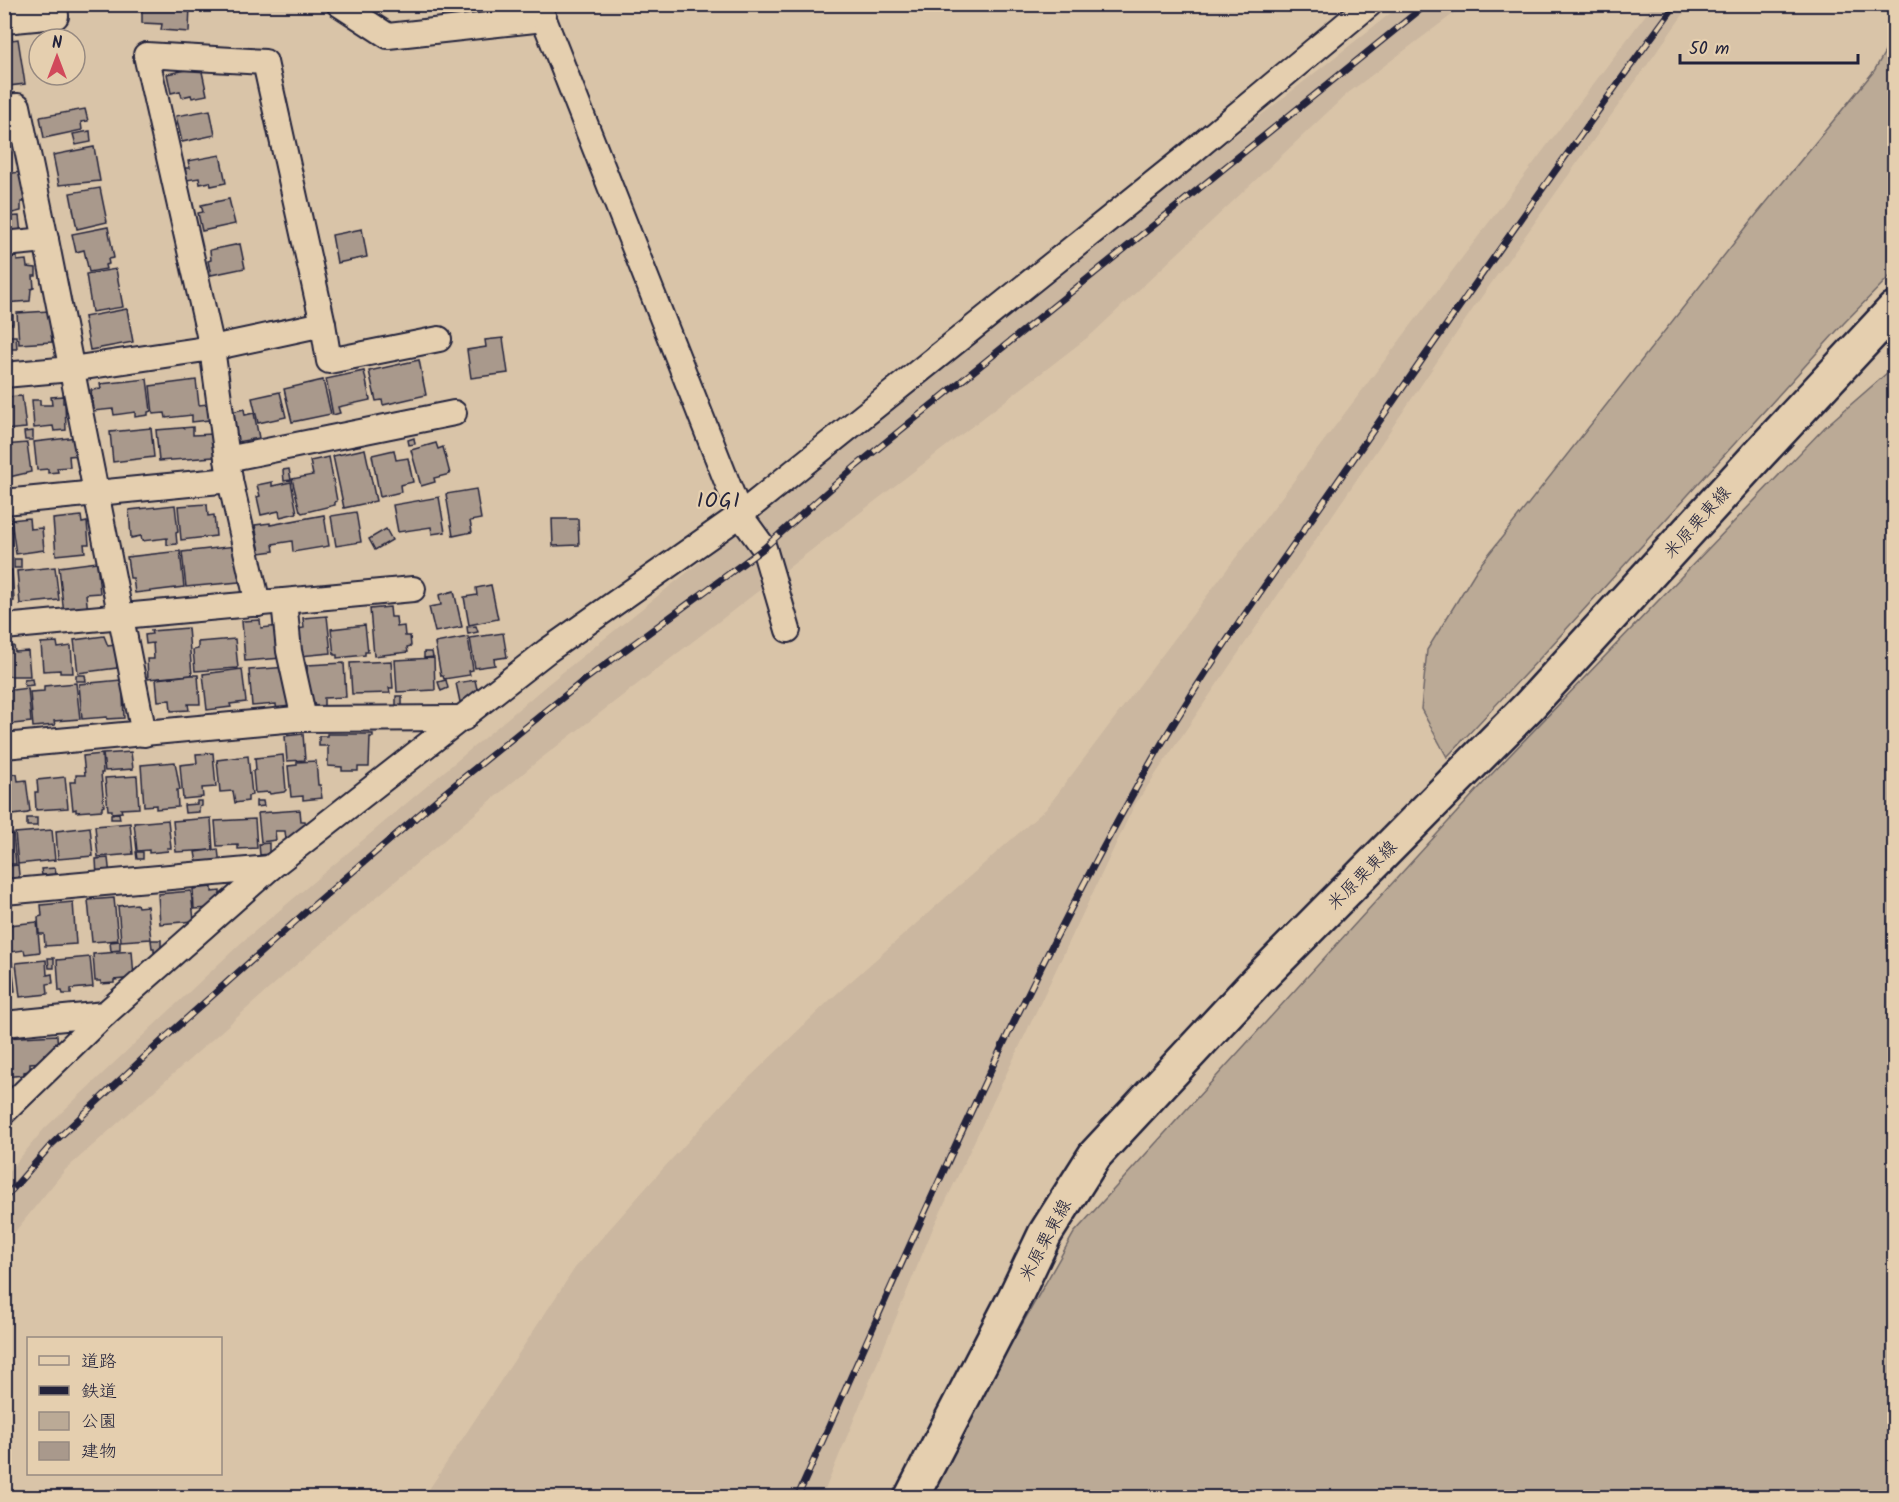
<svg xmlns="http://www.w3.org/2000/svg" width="1899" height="1502" viewBox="0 0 1899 1502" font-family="Kalam,'Klee One',sans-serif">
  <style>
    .built { fill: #cbb7a0 }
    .green { fill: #bbaa96; stroke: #6e6668; stroke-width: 1.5 }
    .building { fill: #a9998c; stroke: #22223b; stroke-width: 1.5 }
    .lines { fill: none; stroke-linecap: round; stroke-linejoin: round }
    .street-casing { stroke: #22223b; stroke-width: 28 }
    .secondary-casing { stroke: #22223b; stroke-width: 38 }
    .street { stroke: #e5cfaf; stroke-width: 24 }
    .secondary { stroke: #e5cfaf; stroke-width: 33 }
    .rail-casing { stroke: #22223b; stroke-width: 7 }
    .rail { stroke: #e5cfaf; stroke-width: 4.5; stroke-dasharray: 14; stroke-linecap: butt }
    .labels { text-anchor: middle; stroke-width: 4.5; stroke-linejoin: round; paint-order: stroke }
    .street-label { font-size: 18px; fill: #22223b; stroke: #e5cfaf }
    .quarter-label { font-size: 21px; letter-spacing: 1.5px; fill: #22223b; stroke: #e5cfaf }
  </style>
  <rect width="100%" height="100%" fill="#d9c4a8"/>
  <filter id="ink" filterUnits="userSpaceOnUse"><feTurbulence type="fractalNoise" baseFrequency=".0167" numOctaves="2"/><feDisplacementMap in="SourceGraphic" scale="12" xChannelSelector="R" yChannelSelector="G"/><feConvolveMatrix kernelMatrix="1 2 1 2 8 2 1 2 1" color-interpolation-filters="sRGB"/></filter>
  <g filter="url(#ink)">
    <g class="built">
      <path d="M1401,5h64l-117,88 -256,241 -553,426 -243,205 -231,205 -60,74v-68l39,-47 198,-187 306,-258 472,-379z"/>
      <path d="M1653,5h37l-215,301 -341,500 -201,422 -111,269h-398l151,-229 85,-96 65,-71 107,-103 214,-189z"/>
    </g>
    <g class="green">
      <path d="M1894,36v236l-50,51 -303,334 -94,100 -26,-48 6,-59 50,-81 279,-354 118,-144z"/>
      <path d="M1894,367v1130l-968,1 28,-54 120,-211 414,-455 337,-351z"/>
    </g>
    <g class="building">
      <path d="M142,4h48l-1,28 -28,-2 1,-6 -20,-1z"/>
      <path d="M11,30l1,10 6,-1 7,45 -16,2v3h-5v-58z"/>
      <path d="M201,67l6,28 -15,3 -1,-3 -9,2 -2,-6 -9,2 -4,-19z"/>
      <path d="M85,109l3,12 -7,1 1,8 -38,8 -4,-21z"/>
      <path d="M210,110l5,25 -33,7 -6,-26z"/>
      <path d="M90,131l1,11 -15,3 -3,-11z"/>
      <path d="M94,147l6,34 -41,4 -6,-30z"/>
      <path d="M220,155l6,28 -15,3 -1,-4 -10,2 -1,-6 -12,2 -2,-12h5l-2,-7z"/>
      <path d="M21,172l3,30h-3v9l-17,4v-41z"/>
      <path d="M100,188l7,34 -30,7 -7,-36z"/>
      <path d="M229,199l6,25 -33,7 -4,-18 5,-1 -2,-7z"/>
      <path d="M19,216l2,19 -17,2v-20z"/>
      <path d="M108,227l6,31 -6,1 1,5 -4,1 1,4 -17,3 -5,-22 -8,2 -4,-18z"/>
      <path d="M362,229l5,28 -30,6 -5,-28z"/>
      <path d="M240,244l5,24 -34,7 -3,-14 3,-1 -1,-10z"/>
      <path d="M17,257v4l9,-1 1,7 9,1v8h-3l1,12 -3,1 -1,12 -26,2v-41l3,-1 -1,-3z"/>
      <path d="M116,269l7,38 -31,5 -6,-38z"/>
      <path d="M8,303l1,9h-5v-8z"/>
      <path d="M127,309l6,33 -43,8 -6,-33z"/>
      <path d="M49,311l3,31 -33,2 -2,-31z"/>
      <rect x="8" y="315" width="5" height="9"/>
      <path d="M4,334l2,4h2l1,9h-3l2,19h-4z"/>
      <path d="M9,336h7l1,13h-8z"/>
      <path d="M503,338l5,35 -37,5 -4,-28 19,-3 -1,-7z"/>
      <path d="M419,360l7,35 -43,10 -1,-5 -6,1 -7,-30z"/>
      <path d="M364,371l6,29 -32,7 2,6 -7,2 -7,-36z"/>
      <path d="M147,379l4,32 -3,1v3l-13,2v-5l-21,3 -1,-6 -20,2 -2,-21 10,-1 -1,-5z"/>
      <path d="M196,380l3,25 9,-1 1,16 -17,2v-7l-26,3 -1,-5 -12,1 -3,-28z"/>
      <path d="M323,380l8,34 -39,8 -8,-33z"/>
      <path d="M280,392l6,25 -28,6 -6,-25z"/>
      <path d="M22,396l4,32 -22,2v-33z"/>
      <path d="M63,396v7h2l1,27 -12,1 -1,-5 -19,2 -2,-28h8v5h12l-1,-8z"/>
      <path d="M244,409l1,6 9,-2 5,25 -22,4 -6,-30z"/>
      <path d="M193,427v8l20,-1 1,23 -55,4 -3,-31z"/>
      <path d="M151,428l3,29 -41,5 -3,-30z"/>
      <path d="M33,431v9h-8l-1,-8z"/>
      <path d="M77,437l2,18 -10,1 1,11 -13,1 1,4 -10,1v-4l-11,1 -3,-28z"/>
      <path d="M414,438l1,6 -6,1 -1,-5z"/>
      <path d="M27,443l4,29 -22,5 -1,-4h-4v-28z"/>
      <path d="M436,443l2,6 5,-2 7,27 -16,4 1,4 -14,4 -10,-36z"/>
      <path d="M365,449l11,52 -32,7 -11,-52z"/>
      <path d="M394,450l2,10 12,-2 5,24 -13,3 1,7 -21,5 -8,-42z"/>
      <path d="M329,457l8,44 -2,1v3l-33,8 -2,-2 -8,-32 21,-4 -3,-14z"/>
      <path d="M289,469l2,11 -7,1 -1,-11z"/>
      <path d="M272,482v4l19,-4 6,31 -17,4 -1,-6 -18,4 -4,-18 3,-1 -3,-11z"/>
      <path d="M476,489l5,30 -11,2 2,11 -19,4 -7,-42z"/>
      <path d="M439,497l6,35 -13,2 -1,-7 -33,5 -5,-27z"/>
      <path d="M207,504l1,12 6,-1 2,21 -35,4 -3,-34z"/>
      <path d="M175,505l3,27 -2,1 1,11 -10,1v-7l-25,3 -1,-5 -10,2 -2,-28z"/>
      <path d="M356,512l5,30 -25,4 -5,-30z"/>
      <path d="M324,515l5,31 -36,6 -1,-11 -19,3 1,7 -14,2 -5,-28 15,-2v2z"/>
      <path d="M81,516l1,7 5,-1 2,22h-5l1,8 -29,3 -3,-36z"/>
      <path d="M4,518h4l2,14 -4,1 3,26 -5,1z"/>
      <path d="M29,518l1,11 12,-1 2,22 -28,4 -5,-34z"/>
      <path d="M552,519h26l1,26 -26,1z"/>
      <path d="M386,529l6,11 -17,10 -6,-11z"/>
      <path d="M236,546l3,36 -53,5 -4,-35z"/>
      <path d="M180,551l4,36 -49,6 -2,-15h-3l-3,-21z"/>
      <rect x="14" y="559" width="7" height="9"/>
      <path d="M97,562l3,31 -14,1 2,19 -24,2 -5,-48z"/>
      <path d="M55,567l4,33 -39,4 -3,-33z"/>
      <path d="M12,570l2,31 -10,1v-31z"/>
      <path d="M491,585l7,34 -29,6 -5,-28 13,-2 -1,-7z"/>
      <path d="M454,591l8,36 -27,5 -6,-25 12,-2 -2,-10z"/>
      <path d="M390,607l1,10h5l1,10 7,-1 1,10h5l1,10 -4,1 1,5 -34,4 -4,-47z"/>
      <path d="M327,616l4,37 -31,3 -2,-27 6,-1 -1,-10z"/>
      <path d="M260,620l1,8 18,-2 3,32 -37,3 -3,-40z"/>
      <path d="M365,625l3,27h-3v3l-28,3v-3h-3l-3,-26z"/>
      <path d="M476,626l2,6 -10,2 -1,-7z"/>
      <path d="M188,628l4,47 -44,4 -1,-20h7l-1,-16 -7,1 -1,-9 7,-1 -1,-3z"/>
      <path d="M503,633l4,24 -13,2 1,6 -20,3 -5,-30z"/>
      <path d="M104,636l4,10 7,-1 2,23 -39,5 -4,-33z"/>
      <path d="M468,637l5,33 -4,1 1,4 -26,4 -1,-3h-2l-6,-33z"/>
      <path d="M235,639l3,29 -43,3 -2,-21 5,-1v-7z"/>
      <path d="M57,642l1,6 13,-2 2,27h-13v-3l-17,1 -2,-28z"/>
      <path d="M14,646l1,6 13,-1 2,25h-26v-29z"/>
      <path d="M424,652h8l1,5 -9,1z"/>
      <path d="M434,658l1,32 -38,2 -2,-32z"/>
      <path d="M391,661l2,27h-4l1,5 -38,1 -2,-31z"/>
      <path d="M344,663l2,34 -22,1v13h-20l4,-15 -1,-31z"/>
      <path d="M288,667l8,46 -19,2 -1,-11 -24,2 -3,-36z"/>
      <path d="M242,669l4,33 -16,2 1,3 -24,3 -4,-36z"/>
      <path d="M76,675h9l1,6h-10z"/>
      <path d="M192,675h6l2,29h-12l1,6 -18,1 -1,-11 -12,1 -2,-22z"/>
      <path d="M32,679l1,6 -8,1 -1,-6z"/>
      <path d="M121,680v3l6,-1 1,13 -5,1 1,22 -17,1v-2l-25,2 -3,-35z"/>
      <path d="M446,680l2,8 -7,3 -3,-9z"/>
      <path d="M475,680l4,18 -19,4 -4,-19z"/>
      <path d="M76,683l4,36 -26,2 1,4 -22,2 -3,-35 14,-1v-5z"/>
      <path d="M28,688l3,34 -27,3v-34z"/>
      <rect x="396" y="696" width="6" height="14"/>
      <path d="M303,734l2,26 -18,1 -2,-25z"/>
      <path d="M327,734h46v3h-3l-1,30h-11v4h-16v-4l-14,-1v-20h-9v-10h8z"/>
      <path d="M131,752l2,17 -28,2 -2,-17z"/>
      <path d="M213,753l3,34 -14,1 1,9 -20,2 -3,-34 17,-2 -1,-9z"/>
      <path d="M102,754l1,19h-2l3,33 -2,1v3l-26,2v-3l-3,1 -3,-28h6v-7h9l-2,-19z"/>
      <path d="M283,755l3,35 -2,2 -14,2 -1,-2 -14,1 -2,-22 3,-1 -1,-12z"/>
      <path d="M248,756l4,39 -4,1v5l-13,2 -2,-12 -13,1 -3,-32z"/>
      <path d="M316,761l2,24h2l2,13 -19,2v-4l-12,1 -3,-31 9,-1v-3z"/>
      <path d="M175,762l5,28h-3l1,17 -22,2v-4l-12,1 -3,-41z"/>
      <path d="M17,774l1,7 8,-1 4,31 -2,1v1l-23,3 -1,-41z"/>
      <path d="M137,776l2,32 -18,1 1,3 -10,1v-3h-4l-3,-32z"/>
      <path d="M65,777l3,31 -32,2 -1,-18h3l-1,-12z"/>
      <path d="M197,801h5v5l-3,1v5l-14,1 -1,-8 13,-1z"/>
      <path d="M256,801h7l1,5 -8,1z"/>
      <path d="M300,810l1,11h4l1,9 -5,8 -15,1 -1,-8h-10l1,9 -15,2 -3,-29z"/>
      <path d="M119,813l1,6h-9v-5z"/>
      <path d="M4,818h6l1,10h-7z"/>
      <rect x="27" y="818" width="10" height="8"/>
      <path d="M211,818l2,32 -37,2 -3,-31z"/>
      <path d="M255,819l2,29 -19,1v-4l-21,1 -2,-25z"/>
      <path d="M168,820l3,28h-4l1,3 -19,2v-3l-12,1 -3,-28z"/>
      <path d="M130,823l3,31 -35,3 -3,-31z"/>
      <path d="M90,827l3,29 -35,3 -2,-28z"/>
      <path d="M52,830l3,30 -37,4 -3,-31z"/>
      <path d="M13,834l3,30h-12v-29z"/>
      <path d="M269,843v11l-9,1 -1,-11z"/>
      <path d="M218,849l2,16 -22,3 -3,-16z"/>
      <path d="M136,852h7v7h-6z"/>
      <path d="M108,858l2,18 -13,1 -1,-18z"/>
      <path d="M18,865l2,20h-10l-1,-19z"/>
      <path d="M55,868l1,6 -14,1 -1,-6z"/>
      <path d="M212,887v5l8,-1v11l-7,6 -19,1 -1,-20z"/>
      <path d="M191,891l3,30 -34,3 -2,-30z"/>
      <path d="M114,898l4,42 -26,2 -4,-42z"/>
      <path d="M73,902l3,42 -31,2 -1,-12h-5l-1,-17 4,-1 -1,-11z"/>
      <path d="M137,904l1,3 9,-1 4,33 -30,2 -3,-35z"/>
      <path d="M37,922l3,30 -15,2 -1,-4 -20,3v-21l6,-1 -1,-6z"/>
      <path d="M151,940h10v11l-7,1v-4h-2z"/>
      <path d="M120,941v9l-9,1 -1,-9z"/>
      <path d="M132,951l2,27 -20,2v3l-13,1v-3h-6l-2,-27z"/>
      <path d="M90,957l3,30 -22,2v5h-8l-1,-3h-3l-2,-31z"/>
      <path d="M48,958h6v10h-5z"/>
      <path d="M46,960l1,15 5,-1 1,9 -6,1 1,10 -28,3 -4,-34z"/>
      <path d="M12,962l3,29 -6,2v3h-5v-33z"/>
      <path d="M57,1035l1,18 -14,1v8l-14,1v8l-6,1v3l-20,2v-39z"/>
    </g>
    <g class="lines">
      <g class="street-casing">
        <g id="street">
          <path d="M339,4l49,32 156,-17"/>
          <path d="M538,4l202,511 24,33 24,82"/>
          <path d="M4,21l52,-5 -1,-12"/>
          <path d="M4,107l14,-1 28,134 98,494"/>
          <path d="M4,244l42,-4"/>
          <path d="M323,324l6,37 110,-22"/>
          <path d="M4,375l67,-6 141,-21 111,-24 -58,-262 -119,-7 66,293 18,132 28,124"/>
          <path d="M227,459l227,-46"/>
          <path d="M4,502l226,-22"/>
          <path d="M284,601l5,50 15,68"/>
          <path d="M4,627l409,-38"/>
          <path d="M4,746l292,-27 168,-1"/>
          <path d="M4,892l266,-24"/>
          <path d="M4,1024l101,-10"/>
          <path d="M4,1112l101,-98 165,-146 277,-217 193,-136 441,-354 189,-157"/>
        </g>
      </g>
      <g class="secondary-casing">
        <path id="secondary" d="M911,1498l104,-201 30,-63 50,-79 162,-174 272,-275 229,-251 136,-146"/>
      </g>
      <use href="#street" class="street"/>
      <use href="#secondary" class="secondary"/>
      <g class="rail-casing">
        <g id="rail">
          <path d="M4,1199l48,-55 115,-108 140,-125 134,-115 142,-115 181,-133 91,-81 572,-463"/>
          <path d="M797,1498c114,-255 224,-514 365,-755 56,-95 123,-185 185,-275 108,-156 216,-311 329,-464"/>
        </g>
      </g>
      <use href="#rail" class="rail"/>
    </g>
  </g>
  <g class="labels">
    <g class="street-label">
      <text transform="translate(1697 522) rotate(-48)" y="6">米原栗東線</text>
      <text transform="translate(1362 875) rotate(-45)" y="6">米原栗東線</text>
      <text transform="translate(1045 1240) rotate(-62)" y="6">米原栗東線</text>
    </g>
    <g class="quarter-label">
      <text x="719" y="507">IOGI</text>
    </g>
  </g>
  <rect width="1899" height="1502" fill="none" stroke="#e5cfaf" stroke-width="24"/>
  <rect x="12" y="12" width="1875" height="1478" fill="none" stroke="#22223b" stroke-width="2" filter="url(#ink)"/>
  <rect x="27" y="1337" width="195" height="138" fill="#e5cfaf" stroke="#978a81" stroke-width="1.5"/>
  <rect x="39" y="1356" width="30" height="9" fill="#e5cfaf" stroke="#978a81" stroke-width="1.5"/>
  <text x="81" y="1367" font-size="18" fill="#22223b">道路</text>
  <rect x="39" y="1386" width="30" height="9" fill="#22223b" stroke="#978a81" stroke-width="1.5"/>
  <text x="81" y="1397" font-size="18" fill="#22223b">鉄道</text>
  <rect x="39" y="1412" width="30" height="18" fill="#bbaa96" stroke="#978a81" stroke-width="1.5"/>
  <text x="81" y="1427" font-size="18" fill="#22223b">公園</text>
  <rect x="39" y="1442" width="30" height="18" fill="#a9998c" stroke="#978a81" stroke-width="1.5"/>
  <text x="81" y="1457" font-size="18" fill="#22223b">建物</text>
  <g transform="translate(57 57)"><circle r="28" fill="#e5cfaf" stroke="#978a81" stroke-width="1.5"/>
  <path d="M0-4.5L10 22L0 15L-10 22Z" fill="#d1495b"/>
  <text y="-9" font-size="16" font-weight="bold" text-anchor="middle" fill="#22223b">N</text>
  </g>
  <path d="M1680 54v9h178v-9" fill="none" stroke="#22223b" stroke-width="3"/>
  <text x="1689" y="54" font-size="18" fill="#22223b" stroke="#e5cfaf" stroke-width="4.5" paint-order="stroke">50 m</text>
</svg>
